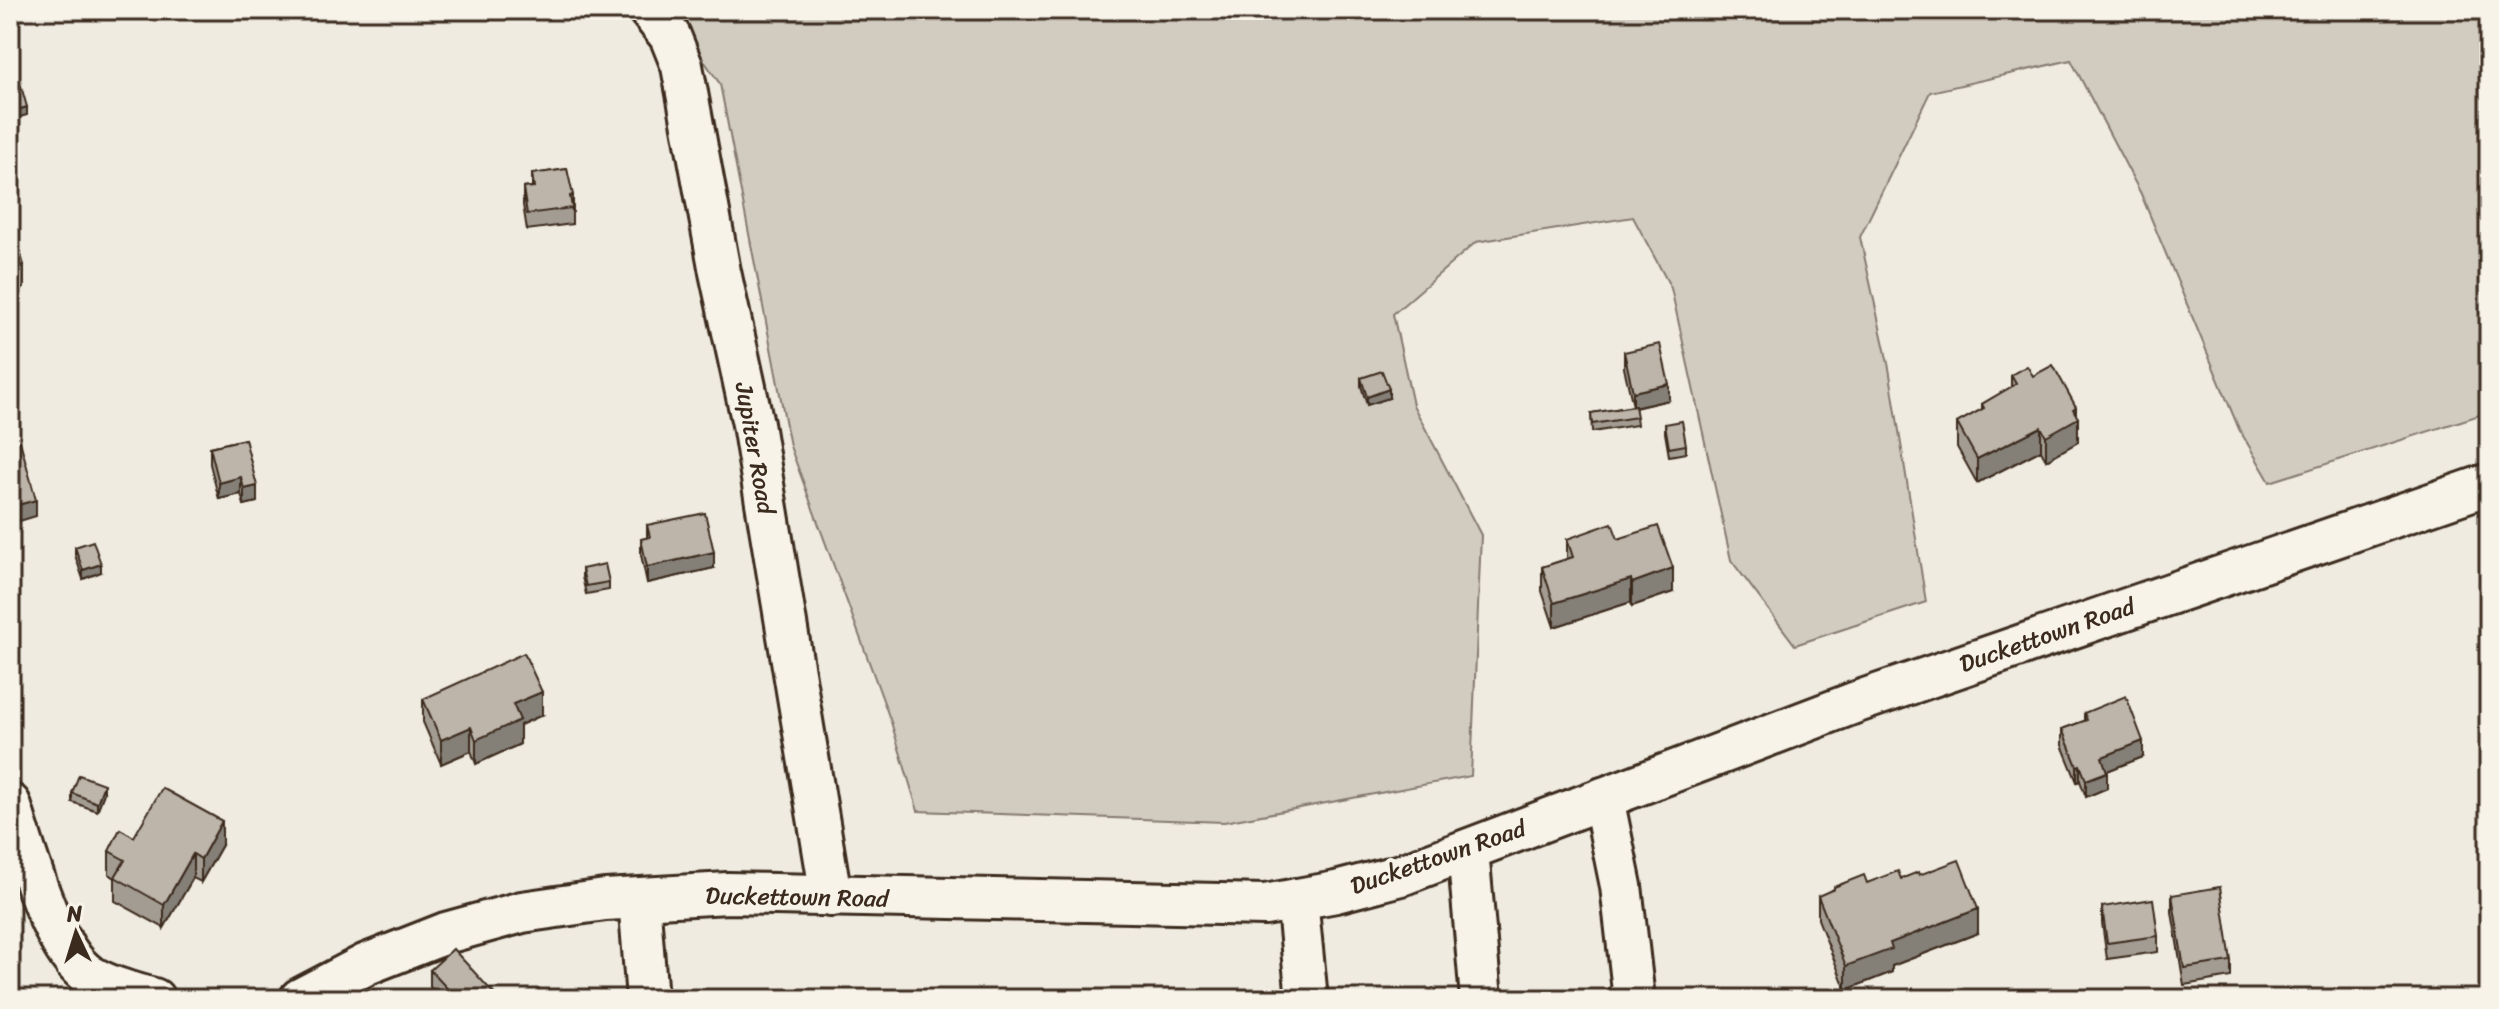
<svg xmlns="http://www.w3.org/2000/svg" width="2499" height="1009" viewBox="0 0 2499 1009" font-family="Sriracha,sans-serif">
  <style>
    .green { fill: #d1cbc0; stroke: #867a6f; stroke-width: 2 }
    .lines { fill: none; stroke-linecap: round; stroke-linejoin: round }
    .minor-casing { stroke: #3b2a1e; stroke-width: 46 }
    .minor { stroke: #f7f3e8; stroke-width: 40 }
    .wall { fill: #a39c92; stroke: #3b2a1e; stroke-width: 2 }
    .shaded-wall { fill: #847f77; stroke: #3b2a1e; stroke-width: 2 }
    .building { fill: #bdb5aa; stroke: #3b2a1e; stroke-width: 2 }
    .labels { text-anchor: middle; stroke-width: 8; stroke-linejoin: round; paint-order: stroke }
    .street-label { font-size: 24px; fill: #3b2a1e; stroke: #f7f3e8 }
  </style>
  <rect width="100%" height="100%" fill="#efebe0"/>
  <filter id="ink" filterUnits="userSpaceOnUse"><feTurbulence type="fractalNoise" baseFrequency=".0125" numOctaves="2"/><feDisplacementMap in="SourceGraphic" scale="16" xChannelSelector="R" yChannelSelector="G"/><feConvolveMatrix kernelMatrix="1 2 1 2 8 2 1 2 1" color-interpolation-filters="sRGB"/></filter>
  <g filter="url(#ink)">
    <path class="green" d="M669,10h1820v402l-219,70 -31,-53 -98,-235 -70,-134 -141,32 -70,145 29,131 37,234 -131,43 -64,-85 -60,-272 -38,-71 -157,25 -83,72 20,91 68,130 -10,241 -247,46 -306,-11 -27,-89 -101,-276 -70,-362z"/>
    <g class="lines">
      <g class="minor-casing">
        <g id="minor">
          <path d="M649,10l21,26 12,30 38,206 33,152 78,472"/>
          <path d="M1603,798l18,88 13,113h-6"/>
          <path d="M10,804c15,45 41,147 80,172 20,12 43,17 64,23"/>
          <path d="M1468,850l13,149"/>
          <path d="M639,899l8,100"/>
          <path d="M1297,899l10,100"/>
          <path d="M300,999l67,-35 79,-31 76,-21 83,-12 123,-7 537,12 71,-13 65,-17 453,-172 635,-219"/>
        </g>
      </g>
      <use href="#minor" class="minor"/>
    </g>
    <g class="wall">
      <path d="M567,169l6,43h-1v12l-45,6 -4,-25v-17l9,-1v-13z"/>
      <path d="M1624,352l45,48 -34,8 2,17 -45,7 -1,-19 42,-7 -9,-38z"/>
      <path d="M2011,375l22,1 43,39 2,27 -32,18 -5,-10 -64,33 -20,-36v-24l25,-14v-5l29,-17z"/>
      <path d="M1361,378l28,20 -22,7 -6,-19z"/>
      <path d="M1665,424l21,21v8l-17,3 -4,-23z"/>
      <path d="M245,439l12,63 -13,3 -3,-11 -22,5 -9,-35v-17z"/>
      <path d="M647,525l67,43 -67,15 -6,-28v-16l6,-1z"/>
      <path d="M1567,539h51l55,53 -41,14 -1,-4 -77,25 -12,-36v-24l25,-8z"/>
      <path d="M75,547l26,25 -18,7 -8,-24z"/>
      <path d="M582,569l27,13v8l-23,4 -4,-17z"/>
      <path d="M423,699l119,16 -22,10v19l-44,20 -5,-13 -30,13 -18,-42z"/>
      <path d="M2084,713l59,44 -36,14v17l-21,9 -6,-16 -3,1 -15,-37v-16l22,-8z"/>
      <path d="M72,793h32l-7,18 -25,-9z"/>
      <path d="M134,837l88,8 -21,37 -8,-4 -29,50 -49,-27v-23l-6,-4v-23z"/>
      <path d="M1919,875l59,58 -86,33v6l-46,18 -28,-71v-23l49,-13z"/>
      <path d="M2172,895l59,66v16l-47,8 -12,-73z"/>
      <path d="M2102,907l56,29v16l-51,7 -5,-36z"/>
      <path d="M430,970l69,29h-58l-11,-12z"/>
    </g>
    <g class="shaded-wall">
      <path d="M27,107v8l-17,5v-8z"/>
      <path d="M573,195v17h-1l-2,-16z"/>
      <path d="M24,265v23l-14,4v-23z"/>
      <path d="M1669,384v16l-36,8v-16z"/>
      <path d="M1389,389v9l-22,7v-8z"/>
      <path d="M2076,407v12l2,-1v24l-32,18v-24l27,-27z"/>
      <path d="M2041,427v23l-64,33v-24z"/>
      <path d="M241,477v17l-22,5v-16z"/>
      <path d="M257,486v16l-13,3v-16z"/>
      <path d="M36,500v16l-26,8v-17z"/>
      <path d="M714,552v16l-67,15v-16z"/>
      <path d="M101,564v8l-18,7v-9z"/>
      <path d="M1673,568v24l-41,14v-23z"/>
      <path d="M1631,579v23l-77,25v-24z"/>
      <path d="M542,692v23l-22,10v19l-44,20v-24l37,-36z"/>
      <path d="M471,727v24l-30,13v-24z"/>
      <path d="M2143,741v16l-41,16v-16z"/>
      <path d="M2080,765v16l-3,1v-16z"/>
      <path d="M2107,772v16l-21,9v-17z"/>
      <path d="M104,784v9l-7,18v-8z"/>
      <path d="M222,821v24l-21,37v-23z"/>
      <path d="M193,854v24l-29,50v-23z"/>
      <path d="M1978,909v24l-86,33v6l-46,18v-24l44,-23z"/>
    </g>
    <g class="building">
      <path d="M21,86l6,21 -17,5v-23z"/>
      <path d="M567,169l6,26 -3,1 2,12 -45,6 -4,-26 11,-1 -2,-13z"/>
      <path d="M10,217l14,48 -14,4z"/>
      <path d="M1660,344l9,40 -36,8 -9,-40z"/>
      <path d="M2053,365l23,42 -3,2 5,9 -32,18 -5,-9 -64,32 -20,-36 27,-15 -2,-4 34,-20 -5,-9 16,-9 6,10z"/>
      <path d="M1382,371l7,18 -22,8 -6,-19z"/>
      <path d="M1635,406l2,11 -45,7 -1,-11z"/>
      <path d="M1682,421l4,24 -17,3 -4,-24z"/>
      <path d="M245,439l12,47 -13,3 -3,-12 -22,6 -9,-36z"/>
      <path d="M20,441l16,59 -26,7v-63z"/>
      <path d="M705,513l9,39 -67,15 -6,-28 9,-2 -3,-12z"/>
      <path d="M1612,523l6,16 40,-13 15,42 -41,15 -1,-4 -77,24 -12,-36 31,-10 -6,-18z"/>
      <path d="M93,541l8,23 -18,6 -8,-23z"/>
      <path d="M605,564l4,18 -23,4 -4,-17z"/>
      <path d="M524,653l18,39 -29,12 7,16 -44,20 -5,-13 -30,13 -18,-41z"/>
      <path d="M2126,696l17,45 -41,16 5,15 -21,8 -6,-15 -3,1 -15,-37 25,-9 -3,-7z"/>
      <path d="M79,775l25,9 -7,19 -25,-10z"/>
      <path d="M162,788l60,33 -21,38 -8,-5 -29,51 -49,-28 10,-17 -16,-9 11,-22 14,8z"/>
      <path d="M1959,860l19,49 -88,34 2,6 -46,17 -28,-70 16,-7v-2l30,-12 3,8 31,-12 3,8 17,-7 1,3z"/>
      <path d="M2220,887l11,74 -47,7 -12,-73z"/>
      <path d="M2153,899l5,37 -51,7 -5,-36z"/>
      <path d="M453,949l46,50h-42l-27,-29z"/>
      <path d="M1614,992l1,7h-72z"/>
    </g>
  </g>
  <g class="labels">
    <g class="street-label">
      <text transform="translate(755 448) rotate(80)" y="8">Jupiter Road</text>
      <text transform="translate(2047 635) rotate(-19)" y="8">Duckettown Road</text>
      <text transform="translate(1438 857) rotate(-19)" y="8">Duckettown Road</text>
      <text transform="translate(797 897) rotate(1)" y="8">Duckettown Road</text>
    </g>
  </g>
  <rect width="2499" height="1009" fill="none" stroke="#f7f3e8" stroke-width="40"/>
  <rect x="20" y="20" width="2459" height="969" fill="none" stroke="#3b2a1e" stroke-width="3" filter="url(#ink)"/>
  <g transform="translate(76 933) rotate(356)" stroke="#f7f3e8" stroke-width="6" paint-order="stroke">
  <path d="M0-6L14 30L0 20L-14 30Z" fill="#3b2a1e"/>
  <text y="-12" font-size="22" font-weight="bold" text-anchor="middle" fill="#3b2a1e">N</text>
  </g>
</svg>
